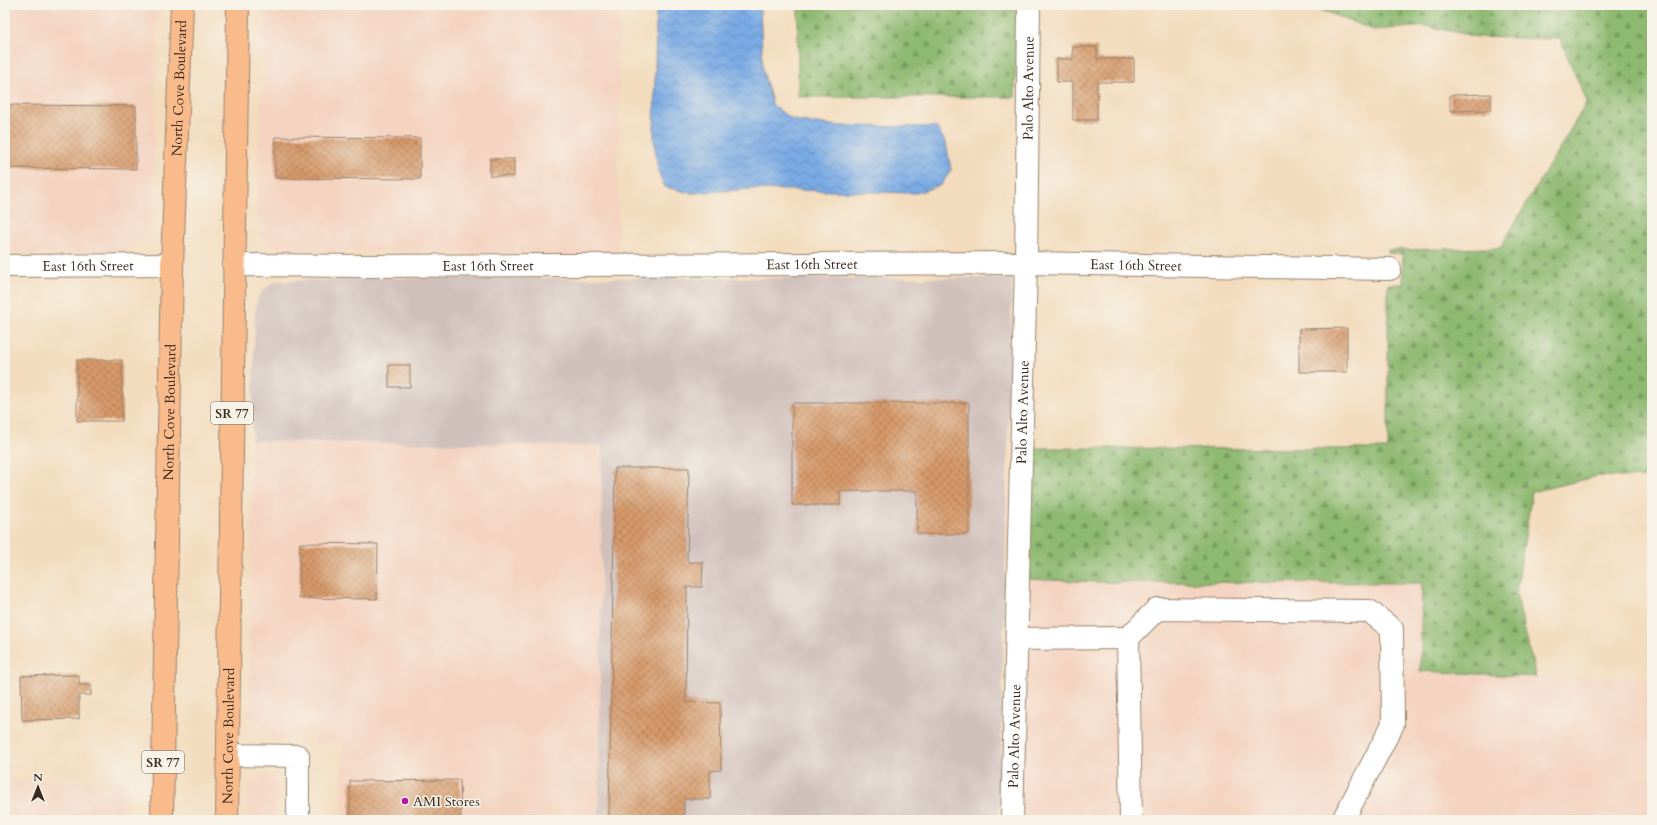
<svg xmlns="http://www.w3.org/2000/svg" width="1657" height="825" viewBox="0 0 1657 825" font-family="Cardo,serif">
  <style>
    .built { fill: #f4d3c0 }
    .industrial { fill: #d0c0bc }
    .forest { fill: url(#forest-firs); stroke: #647248 }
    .water { fill: url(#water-waves); stroke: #5a6a81 }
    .building { fill: url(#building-cross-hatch) }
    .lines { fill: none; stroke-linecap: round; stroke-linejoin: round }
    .minor-casing { stroke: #97836e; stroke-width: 24 }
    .major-casing { stroke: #97836e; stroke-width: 24 }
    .minor { stroke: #fff; stroke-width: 22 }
    .major { stroke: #fabb8c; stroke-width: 22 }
    .poi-dot { fill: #b5179e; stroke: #f7f3e8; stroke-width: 1.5 }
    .labels { text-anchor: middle; stroke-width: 3; stroke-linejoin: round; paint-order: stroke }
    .shield { fill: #f7f3e8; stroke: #73665b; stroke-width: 1 }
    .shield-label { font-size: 13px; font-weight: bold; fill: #3b2a1e }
    .street-label { font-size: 14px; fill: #3b2a1e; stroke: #f7f3e8 }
    .poi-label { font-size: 14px; fill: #3b2a1e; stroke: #f7f3e8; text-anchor: start }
  </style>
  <defs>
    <pattern id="forest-firs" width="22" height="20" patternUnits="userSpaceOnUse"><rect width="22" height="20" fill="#8eb971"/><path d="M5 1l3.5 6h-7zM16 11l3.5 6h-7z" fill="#75975c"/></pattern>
    <pattern id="water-waves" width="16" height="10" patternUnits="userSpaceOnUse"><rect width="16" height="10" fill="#79aae4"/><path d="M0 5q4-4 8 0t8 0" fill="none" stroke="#648bb8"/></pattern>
    <pattern id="building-cross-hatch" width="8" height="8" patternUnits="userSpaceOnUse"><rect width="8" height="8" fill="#d79a6b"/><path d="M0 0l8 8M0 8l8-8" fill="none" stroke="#b07e57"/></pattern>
  </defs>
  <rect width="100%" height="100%" fill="#f7f3e8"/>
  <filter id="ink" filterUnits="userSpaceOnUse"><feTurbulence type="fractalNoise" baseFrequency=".025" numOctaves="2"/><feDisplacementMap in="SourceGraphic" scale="8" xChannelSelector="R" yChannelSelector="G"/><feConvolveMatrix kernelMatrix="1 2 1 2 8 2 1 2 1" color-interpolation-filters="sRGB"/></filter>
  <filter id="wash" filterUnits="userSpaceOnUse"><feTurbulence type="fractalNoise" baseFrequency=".012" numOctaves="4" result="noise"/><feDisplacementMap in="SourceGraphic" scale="16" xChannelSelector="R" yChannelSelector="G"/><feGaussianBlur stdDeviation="0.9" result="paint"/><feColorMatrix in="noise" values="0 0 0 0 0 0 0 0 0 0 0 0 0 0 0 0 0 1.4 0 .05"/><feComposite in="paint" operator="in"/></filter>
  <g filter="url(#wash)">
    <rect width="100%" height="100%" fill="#f3dcbd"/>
    <g class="built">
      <path d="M5,5h153l-6,215 -4,14 -15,13 -13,4 -32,3 -83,1z"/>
      <path d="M265,5h354l-1,252 -332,-7 -8,-1 -12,-7 -7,-11 -3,-18z"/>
      <path d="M252,441l350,5 -3,374h-257v-77h-28v-8l-27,-1 -1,9 -9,-2 -9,-5 -10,-8 -9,-12z"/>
      <path d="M1026,579l75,3 322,1 -3,88 116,6 116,1v142h-631z"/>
      <path d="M263,773l6,1 6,7 1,39h-29l1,-35 9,-9z"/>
      <path d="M5,779l124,3 -1,38h-123z"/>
    </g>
    <path class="industrial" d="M381,278h631l-13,542h-400l3,-374 -350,-5 3,-130 3,-13 5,-7 9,-7 7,-3z"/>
    <g class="forest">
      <path d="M798,5h218l-1,92h-217z"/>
      <path d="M1313,5h339v473l-54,-2 -66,16 -16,102 20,83 -116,-6 2,-88 -321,-1 -75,-3 9,-131 353,1v-165h15v-30l-15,-1v-3l112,-2 87,-146 -27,-63 -83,-2 -49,-11 -54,4 -61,-23z"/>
    </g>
    <path class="water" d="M658,5h101l1,4 3,62 10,35 20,14 46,6 97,1 10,16 5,27 -10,15 -25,8 -166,-4 -59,4 -26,-6 -7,-16 -4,-32 2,-127z"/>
    <g id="blocks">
      <g class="building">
        <path d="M1073,47h24v12h37v23h-37v38h-24v-38h-16v-23h16z"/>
        <path d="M1491,94v16l-41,1v-16z"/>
        <path d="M7,105l129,1v63l-129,-1z"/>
        <path d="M275,137l145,1v41l-145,-1z"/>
        <rect x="490" y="159" width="24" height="17"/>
        <path d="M1347,328v44h-48v-43z"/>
        <rect x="77" y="360" width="45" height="61"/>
        <rect x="389" y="365" width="21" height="22"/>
        <path d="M792,403h177v131h-52v-43h-77v14h-48z"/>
        <path d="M615,468h74l-2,94h16l-1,25h-15l-1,115 34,1 1,67 -11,1v28h-26v21h-75z"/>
        <path d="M300,543l78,1 -1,55 -78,-1z"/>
        <path d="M79,675v10h12v10h-12v24l-57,1 -1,-44z"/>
        <path d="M460,780l1,40h-111v-39z"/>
      </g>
    </g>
  </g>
  <g filter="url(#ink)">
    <use href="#blocks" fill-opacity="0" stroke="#97836e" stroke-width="1"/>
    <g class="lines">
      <g class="minor-casing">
        <g id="minor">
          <path id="s1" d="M234,265l131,1 661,-3 364,6"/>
          <path id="s2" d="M5,266l167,-1"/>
          <path d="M1017,639l111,-1"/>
          <path d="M228,755l70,1v64"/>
          <path id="s3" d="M1012,820l14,-557 3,-258"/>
          <path d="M1131,820l-3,-182 29,-29 212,2 23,18 1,95 -50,96"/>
        </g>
      </g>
      <g class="major-casing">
        <g id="major">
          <path id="s4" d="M162,820l10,-555 10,-260"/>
          <path id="s5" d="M227,820l11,-815"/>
        </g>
      </g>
      <use href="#minor" class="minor"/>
      <use href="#major" class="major"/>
    </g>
  </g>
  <circle class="poi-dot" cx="405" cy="801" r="4"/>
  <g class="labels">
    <g class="shield">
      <rect x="211" y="402" width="42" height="22" rx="3"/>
      <rect x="142" y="751" width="42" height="22" rx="3"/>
    </g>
    <g class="shield-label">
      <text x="232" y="418">SR 77</text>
      <text x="163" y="767">SR 77</text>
    </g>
    <g class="street-label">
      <text dy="5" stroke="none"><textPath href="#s4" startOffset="732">North Cove Boulevard</textPath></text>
      <text dy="5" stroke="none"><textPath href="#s3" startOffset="732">Palo Alto Avenue</textPath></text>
      <text dy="5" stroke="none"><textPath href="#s1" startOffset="578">East 16th Street</textPath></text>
      <text dy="5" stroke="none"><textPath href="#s2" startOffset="83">East 16th Street</textPath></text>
      <text dy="5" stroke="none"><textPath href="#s1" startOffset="254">East 16th Street</textPath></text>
      <text dy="5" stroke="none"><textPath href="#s1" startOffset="902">East 16th Street</textPath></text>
      <text dy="5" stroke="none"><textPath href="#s4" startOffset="408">North Cove Boulevard</textPath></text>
      <text dy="5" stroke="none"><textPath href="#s3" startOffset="408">Palo Alto Avenue</textPath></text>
      <text dy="5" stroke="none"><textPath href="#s5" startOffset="84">North Cove Boulevard</textPath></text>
      <text dy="5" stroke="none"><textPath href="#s3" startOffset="84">Palo Alto Avenue</textPath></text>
    </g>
    <g class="poi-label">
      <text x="413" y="806">AMI Stores</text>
    </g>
  </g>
  <rect width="1657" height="825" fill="none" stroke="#f7f3e8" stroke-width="20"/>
  <g transform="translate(38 787)" stroke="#f7f3e8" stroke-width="3" paint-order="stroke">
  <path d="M0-3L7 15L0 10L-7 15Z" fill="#3b2a1e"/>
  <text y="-6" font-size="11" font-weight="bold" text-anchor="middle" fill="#3b2a1e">N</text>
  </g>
</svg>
